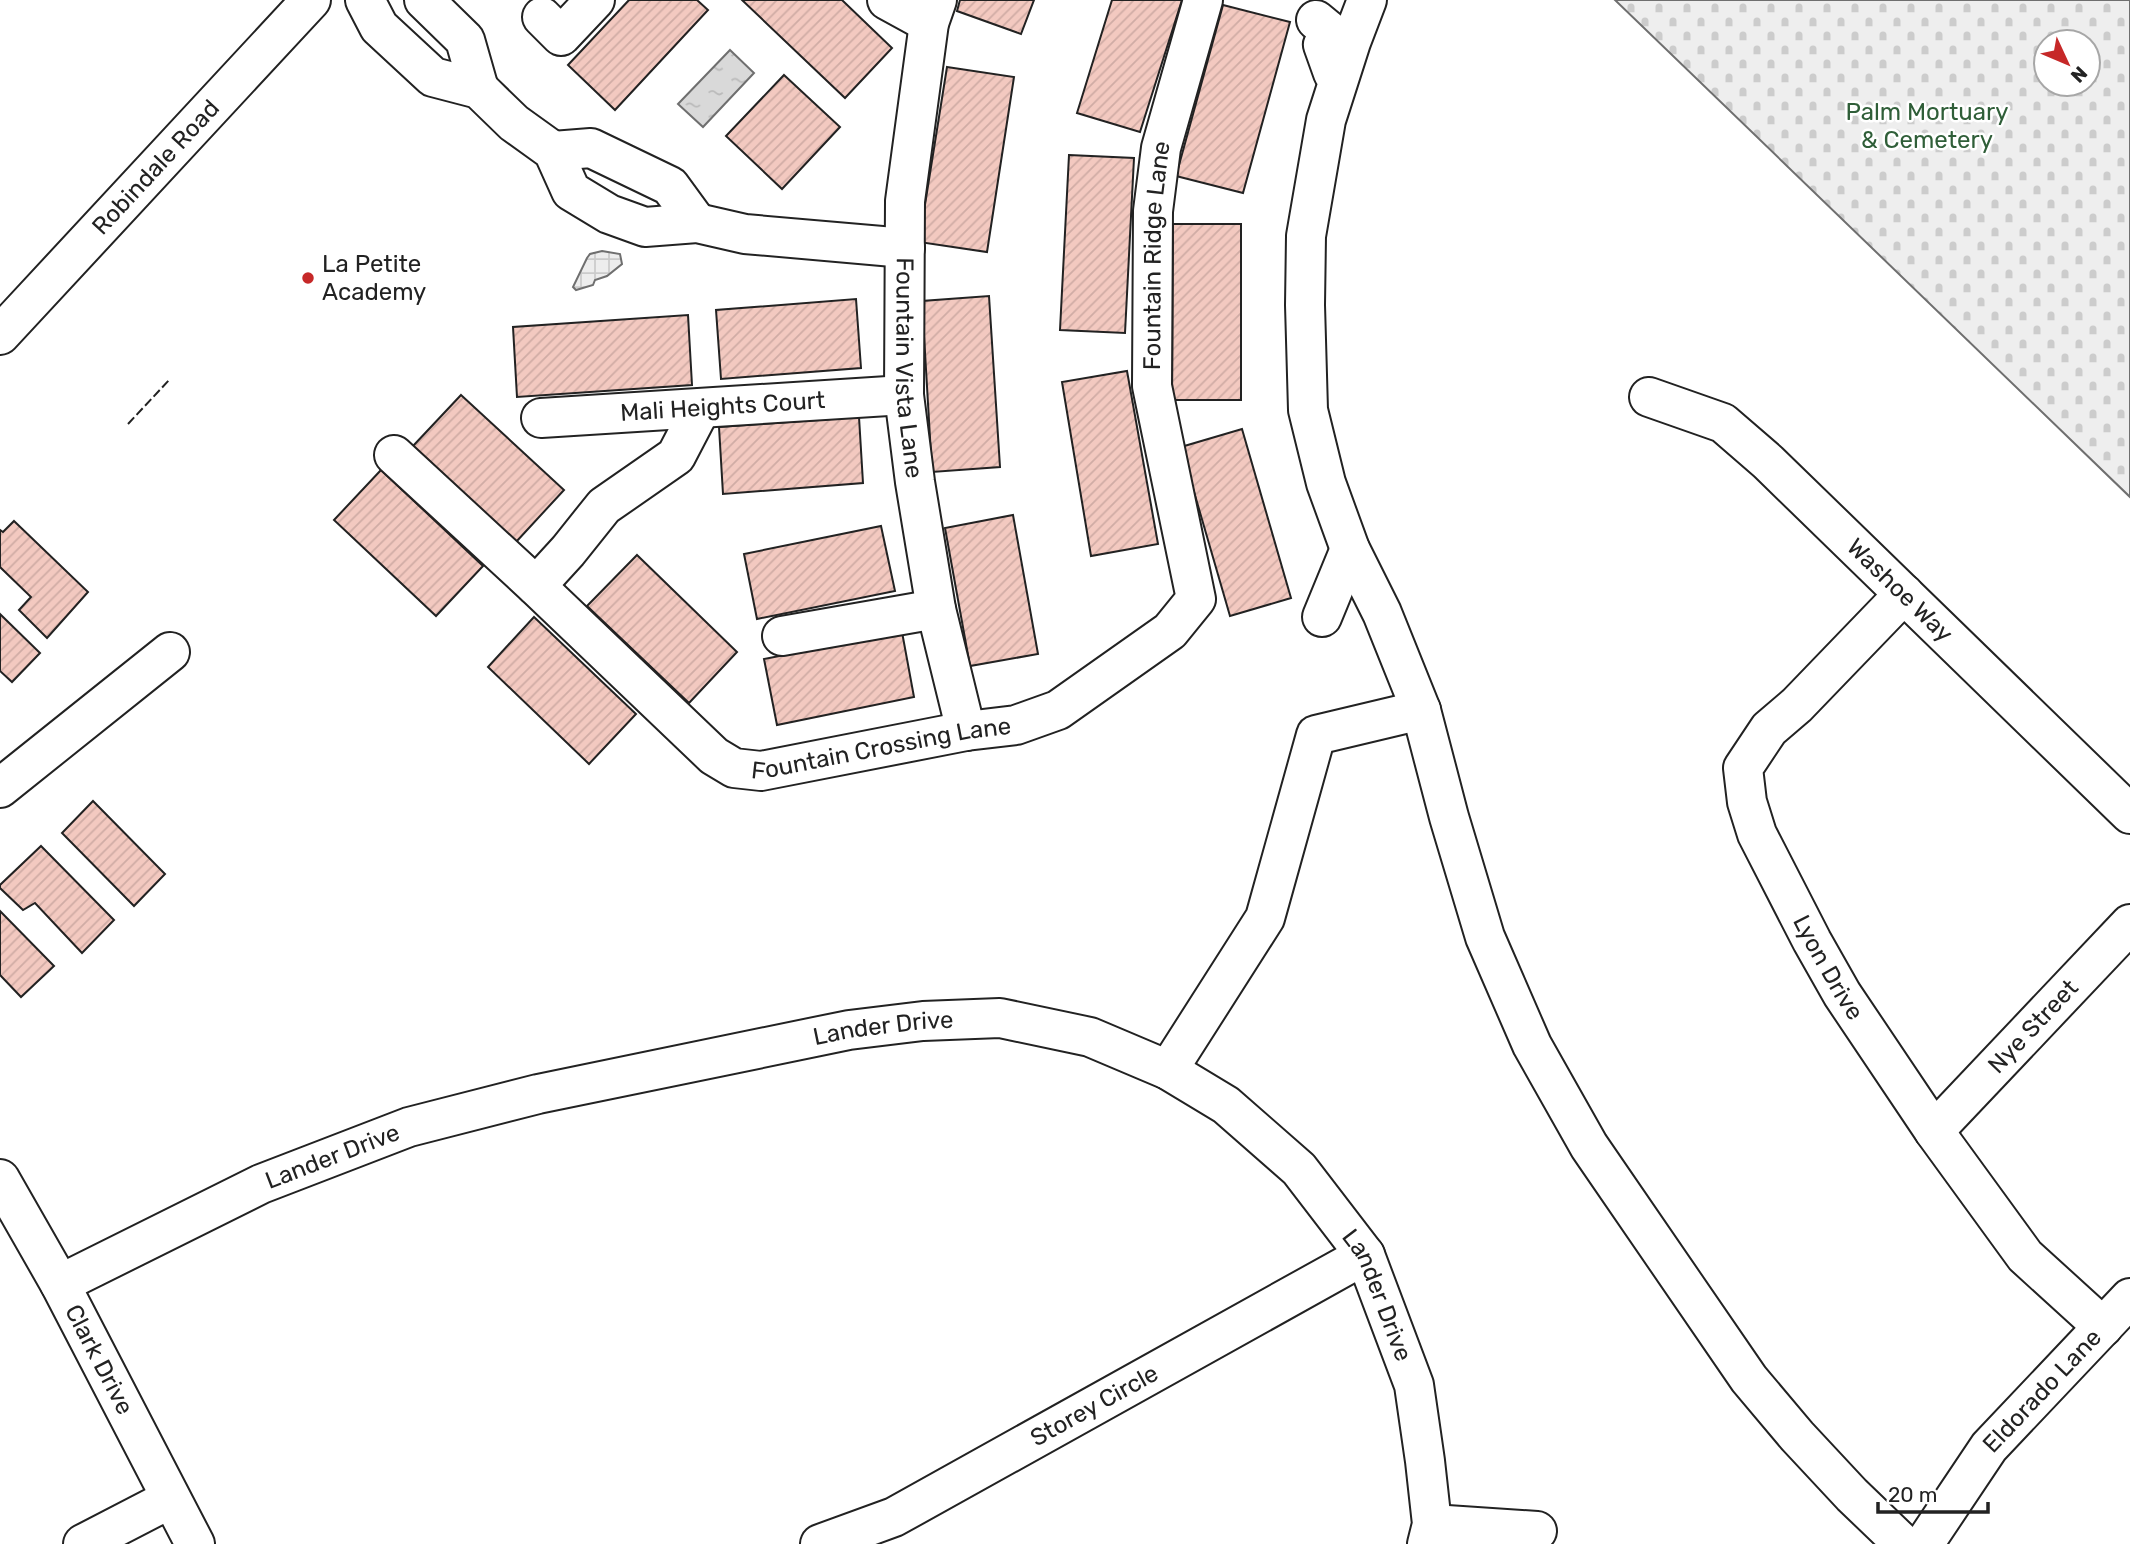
<svg xmlns="http://www.w3.org/2000/svg" width="2130" height="1544" viewBox="0 0 2130 1544" font-family="Rubik,sans-serif">
  <style>
    .cemetery { fill: url(#cemetery-stones); stroke: #6f6f6f; stroke-width: 2; fill-rule: evenodd }
    .plaza { fill: url(#plaza-grid); stroke: #6f6f6f; stroke-width: 2 }
    .water { fill: url(#water-ripples); stroke: #6f6f6f; stroke-width: 2 }
    .building { fill: url(#building-hatch); stroke: #222; stroke-width: 2 }
    .lines { fill: none; stroke-linecap: round; stroke-linejoin: round }
    .minor-casing { stroke: #222; stroke-width: 42 }
    .minor { stroke: #fff; stroke-width: 38 }
    .fence { stroke: #222; stroke-width: 2; stroke-dasharray: 9 3.5; stroke-linecap: butt }
    .poi-dot { fill: #c62828; stroke: #fff; stroke-width: 2.5 }
    .labels { text-anchor: middle; stroke-width: 5; stroke-linejoin: round; paint-order: stroke }
    .park-label { font-size: 24px; fill: #2f5e38; stroke: #fff }
    .street-label { font-size: 24px; fill: #222; stroke: #fff }
    .poi-label { font-size: 24px; fill: #222; stroke: #fff; text-anchor: start }
  </style>
  <defs>
    <pattern id="cemetery-stones" width="16" height="16" patternUnits="userSpaceOnUse" patternTransform="scale(1.75)"><rect width="16" height="16" fill="#eee"/><path d="M2 7V4a2 2 0 0 1 4 0v3zM10 15v-3a2 2 0 0 1 4 0v3z" fill="#ccc"/></pattern>
    <pattern id="plaza-grid" width="8" height="8" patternUnits="userSpaceOnUse" patternTransform="scale(1.75)"><rect width="8" height="8" fill="#ededed"/><path d="M0 4h8M4 0v8" fill="none" stroke="#cbcbcb"/></pattern>
    <pattern id="water-ripples" width="26" height="14" patternUnits="userSpaceOnUse" patternTransform="scale(1.75)"><rect width="26" height="14" fill="#d9d9d9"/><path d="M2 4q2-2 4 0t4 0M15 11q2-2 4 0t4 0" fill="none" stroke="#bababa"/></pattern>
    <pattern id="building-hatch" width="6" height="6" patternUnits="userSpaceOnUse" patternTransform="scale(1.75)"><rect width="6" height="6" fill="#f3c9c0"/><path d="M-1 1l2-2M0 6l6-6M5 7l2-2" fill="none" stroke="#d0aca5"/></pattern>
  </defs>
  <rect width="100%" height="100%" fill="#fff"/>
  <path class="cemetery" d="M1615,0h515v497zM2046,42h42v42h-42z"/>
  <path class="plaza" d="M602,251l18,3 2,10 -15,12 -12,4 -2,5 -17,5 -3,-3 14,-29 3,-4z"/>
  <path class="water" d="M730,50l24,23 -51,54 -25,-23z"/>
  <g class="building">
    <path d="M629,0h68l11,10 -93,100 -47,-45z"/>
    <path d="M742,0h100l50,48 -47,50z"/>
    <path d="M960,0h74l-13,34 -64,-23z"/>
    <path d="M1112,0h70l-42,132 -63,-19z"/>
    <path d="M1223,5l67,17 -47,171 -67,-17z"/>
    <path d="M947,67l67,10 -27,175 -68,-10z"/>
    <path d="M784,75l56,52 -58,62 -56,-53z"/>
    <path d="M1069,155l65,3 -9,175 -65,-3z"/>
    <path d="M1173,224h68v176h-69z"/>
    <path d="M989,296l11,171 -68,5 -10,-171z"/>
    <path d="M856,299l5,69 -140,11 -5,-69z"/>
    <path d="M688,315l4,70 -175,12 -4,-70z"/>
    <path d="M1127,371l31,173 -67,12 -29,-174z"/>
    <path d="M461,395l103,95 -48,52 -103,-96z"/>
    <path d="M859,417l4,66 -140,11 -4,-67z"/>
    <path d="M1242,429l49,169 -61,18 -49,-169z"/>
    <path d="M381,470l102,96 -47,50 -102,-96z"/>
    <path d="M1013,515l25,139 -68,12 -25,-138z"/>
    <path d="M14,521l74,71 -41,46 -28,-28 12,-13 -31,-30v-37l3,2z"/>
    <path d="M881,526l14,65 -138,28 -13,-65z"/>
    <path d="M637,555l100,97 -48,51 -102,-97z"/>
    <path d="M0,614l40,39 -28,29 -12,-11z"/>
    <path d="M534,617l102,97 -47,50 -101,-97z"/>
    <path d="M902,632l12,65 -137,28 -13,-66z"/>
    <path d="M93,801l72,73 -31,32 -72,-73z"/>
    <path d="M41,846l73,74 -32,33 -47,-50 -12,7 -23,-22v-3z"/>
    <path d="M0,911l54,55 -33,31 -21,-22z"/>
  </g>
  <g class="lines">
    <g class="minor-casing">
      <g id="minor">
        <path d="M365,0l14,27 54,50 46,12 35,34 39,28 18,40 38,23 36,13 52,-4 48,11 160,14"/>
        <path d="M424,0l41,40 14,49"/>
        <path d="M887,0l42,23"/>
        <path id="s1" d="M937,0l-8,23 -24,178 -1,194 11,87 21,127 30,122"/>
        <path d="M1367,0l-16,42 -25,78 -20,116 -1,69 3,105 18,73 24,66 32,64 39,97 28,107 36,120 47,108 57,101 160,233 48,57 55,59 51,49"/>
        <path d="M542,17l19,19 34,-36"/>
        <path d="M1316,20l17,14 -10,11 10,28"/>
        <path d="M553,151l38,-3 79,38 27,37"/>
        <path id="s2" d="M0,335l311,-335"/>
        <path id="s3" d="M1649,397l74,26 45,39 362,352"/>
        <path id="s4" d="M541,418l363,-23"/>
        <path id="s5" d="M394,455l142,131 178,170 20,12 27,3 205,-40 50,-6 42,-15 112,-79 26,-32 -44,-213 1,-175 8,-63 42,-148"/>
        <path d="M536,586l32,-35 36,-45 72,-50 25,-48"/>
        <path id="s6" d="M1904,594l-107,111 -28,24 -26,39 4,34 10,32 55,107 30,53 92,137 91,125 78,71"/>
        <path d="M1322,617l28,-68"/>
        <path d="M782,636l154,-27"/>
        <path d="M0,788l170,-136"/>
        <path d="M1168,1070l97,-152 51,-183 105,-25"/>
        <path id="s7" d="M1934,1131l196,-207"/>
        <path id="s8" d="M0,1179l60,105 135,260"/>
        <path id="s9" d="M60,1284l201,-100 148,-57 129,-33 311,-64 74,-9 77,-3 90,19 78,33 58,35 73,64 66,86 49,130 11,76 7,63 -5,20"/>
        <path d="M1432,1524l105,7"/>
        <path d="M83,1544l87,-45"/>
        <path id="s10" d="M820,1544l74,-27 471,-262"/>
        <path id="s11" d="M1924,1544l65,-97 141,-149"/>
      </g>
    </g>
    <use href="#minor" class="minor"/>
    <path class="fence" d="M128,424l42,-45"/>
  </g>
  <circle class="poi-dot" cx="308" cy="278" r="7"/>
  <g class="labels">
    <g class="park-label">
      <text x="1927" y="120">Palm Mortuary<tspan x="1927" dy="28">&amp; Cemetery</tspan></text>
    </g>
    <g class="street-label">
      <text dy="8" stroke="none"><textPath href="#s2" startOffset="229">Robindale Road</textPath></text>
      <text dy="8" stroke="none"><textPath href="#s5" startOffset="1320">Fountain Ridge Lane</textPath></text>
      <text dy="8" stroke="none"><textPath href="#s1" startOffset="371">Fountain Vista Lane</textPath></text>
      <text dy="8" stroke="none"><textPath href="#s4" startOffset="182">Mali Heights Court</textPath></text>
      <text dy="8" stroke="none"><textPath href="#s3" startOffset="322">Washoe Way</textPath></text>
      <text dy="8" stroke="none"><textPath href="#s5" startOffset="612">Fountain Crossing Lane</textPath></text>
      <text dy="8" stroke="none"><textPath href="#s6" startOffset="457">Lyon Drive</textPath></text>
      <text dy="8" stroke="none"><textPath href="#s7" startOffset="144">Nye Street</textPath></text>
      <text dy="8" stroke="none"><textPath href="#s9" startOffset="868">Lander Drive</textPath></text>
      <text dy="8" stroke="none"><textPath href="#s9" startOffset="301">Lander Drive</textPath></text>
      <text dy="8" stroke="none"><textPath href="#s9" startOffset="1477">Lander Drive</textPath></text>
      <text dy="8" stroke="none"><textPath href="#s8" startOffset="206">Clark Drive</textPath></text>
      <text dy="8" stroke="none"><textPath href="#s11" startOffset="194">Eldorado Lane</textPath></text>
      <text dy="8" stroke="none"><textPath href="#s10" startOffset="308">Storey Circle</textPath></text>
    </g>
    <g class="poi-label">
      <text x="322" y="272">La Petite<tspan x="322" dy="28">Academy</tspan></text>
    </g>
  </g>
  <g transform="translate(2067 63) rotate(134)"><circle r="33" fill="#ffffff" stroke="#a7a7a7" stroke-width="2"/>
  <path d="M0-5L12 26L0 18L-12 26Z" fill="#c62828"/>
  <text y="-10" font-size="19" font-weight="bold" text-anchor="middle" fill="#222222">N</text>
  </g>
  <path d="M1878 1502v10h110v-10" fill="none" stroke="#222222" stroke-width="3.5"/>
  <text x="1888" y="1502" font-size="21" fill="#222222" stroke="#ffffff" stroke-width="5" paint-order="stroke">20 m</text>
</svg>
